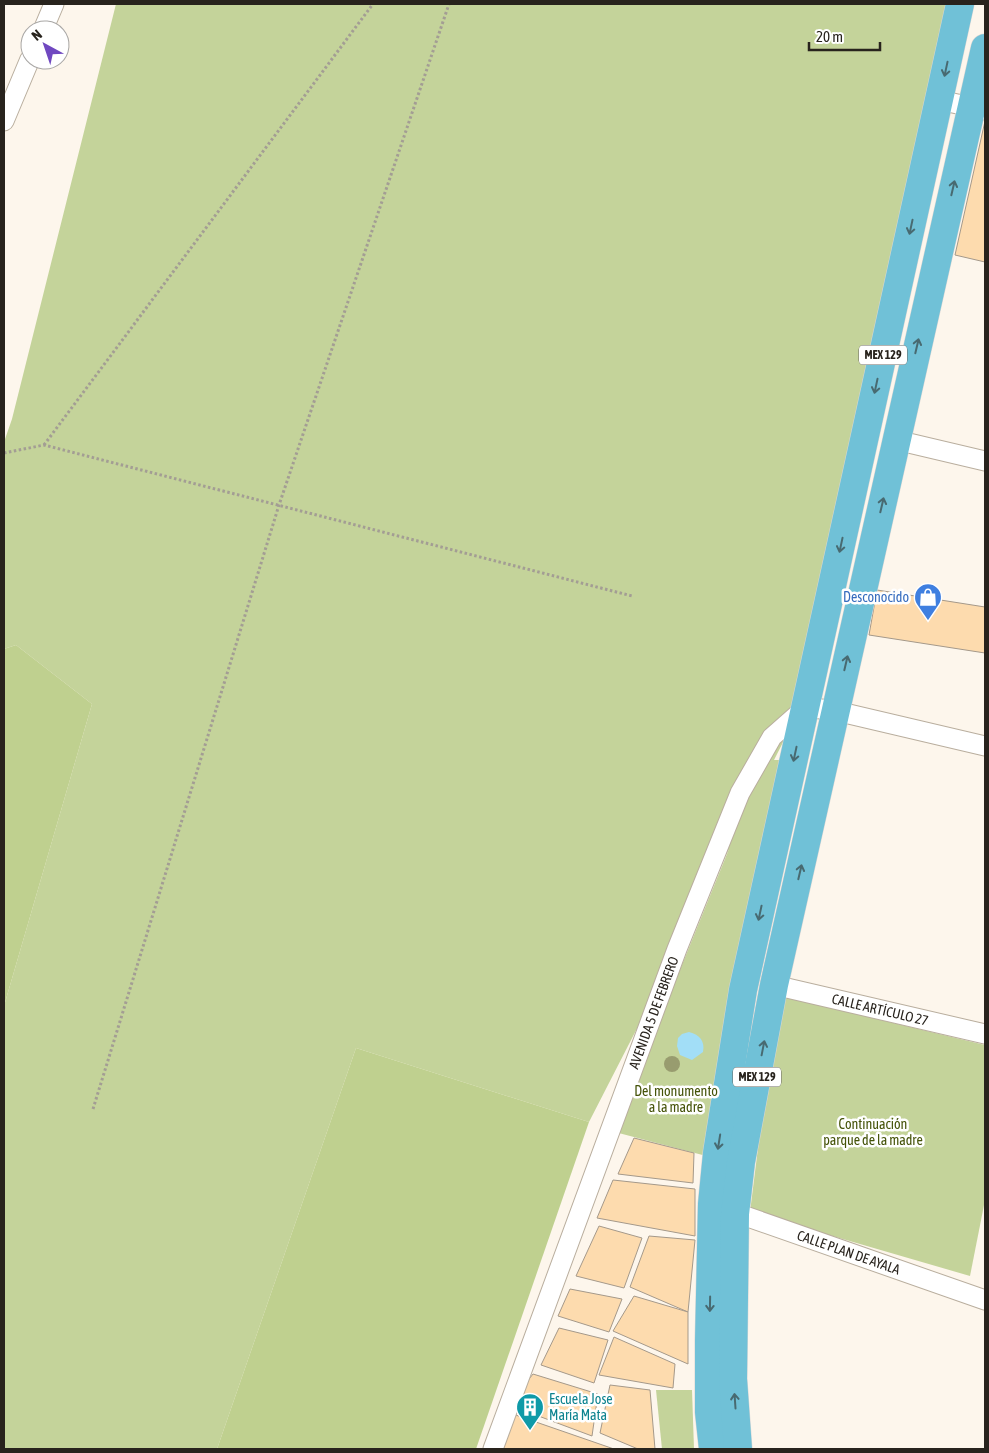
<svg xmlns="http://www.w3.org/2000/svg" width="989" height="1453" viewBox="0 0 989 1453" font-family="'Asap Condensed',sans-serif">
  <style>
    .green { fill: #c4d39a }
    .forest { fill: #bfd08f }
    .water { fill: #a2def7 }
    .building { fill: #fddbae; stroke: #a5998a }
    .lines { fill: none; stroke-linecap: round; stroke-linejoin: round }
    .street-casing { stroke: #b9ae9e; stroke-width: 21 }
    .primary-casing { stroke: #d8d7d6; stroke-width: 29 }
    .path { stroke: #a39d94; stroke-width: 3; stroke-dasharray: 2.5 2.5; stroke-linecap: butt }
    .street { stroke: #fff; stroke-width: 19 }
    .primary { stroke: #70c1d7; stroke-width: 28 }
    .tree { fill: #989c6f }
    .oneway { stroke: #486a71 }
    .labels { text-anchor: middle; stroke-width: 5; stroke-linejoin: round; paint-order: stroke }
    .shield { fill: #fff; stroke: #686561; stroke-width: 1 }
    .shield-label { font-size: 12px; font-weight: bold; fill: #28231d }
    .shop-label { font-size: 14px; fill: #366cbe; stroke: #fff; text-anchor: end }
    .street-label { font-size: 14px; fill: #28231d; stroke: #fff }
    .park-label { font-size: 14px; fill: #455309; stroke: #fff }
    .culture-label { font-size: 14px; fill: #0d838f; stroke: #fff; text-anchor: start }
  </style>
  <rect width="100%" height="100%" fill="#fdf6ec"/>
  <g class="green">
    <path d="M116,4h839l-149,693 -32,63h15l-75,398 -103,-27 62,-144 56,-138 -140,273 -233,-74 -139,401h-213v-443l88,-302 -76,-59 -12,4v-207l8,-23z"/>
    <path d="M777,995l208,50v155l-15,76 -220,-64z"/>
    <path d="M656,1390h36l2,59h-32z"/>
  </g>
  <g class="forest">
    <path d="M16,645l76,59 -88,302v-357z"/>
    <path d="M356,1048l233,74 -113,327h-259z"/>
  </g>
  <path class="water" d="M689,1032c11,3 16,9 14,20l-11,8 -12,-5 -3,-9 1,-8 4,-4z"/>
  <g class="building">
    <path d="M985,121v141l-30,-7z"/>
    <path d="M877,590l108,17v46l-116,-18z"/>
    <path d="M634,1138l60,15 -1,30 -75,-9z"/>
    <path d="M613,1180l82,9v47l-98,-18z"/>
    <path d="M599,1226l43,12 -18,50 -48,-12z"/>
    <path d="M649,1236l46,4 -7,72 -58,-25z"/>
    <path d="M570,1289l52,10 -13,33 -51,-16z"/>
    <path d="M634,1296l54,16v52l-75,-33z"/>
    <path d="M559,1328l49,12 -14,43 -53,-18z"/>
    <path d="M614,1337l61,27 -2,24 -74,-13z"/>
    <path d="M533,1374l65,20 -6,42 -83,-31z"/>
    <path d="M610,1385l40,5 5,59h-17l-38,-16z"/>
    <path d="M507,1412l107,37h-121z"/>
  </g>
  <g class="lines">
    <g class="street-casing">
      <g id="street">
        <path d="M43,30l11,-26"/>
        <path d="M939,100l46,10"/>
        <path d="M4,121l26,-62"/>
        <path d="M896,440l89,21"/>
        <path id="s1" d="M774,985l211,49"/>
        <path id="s2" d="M725,1209l260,91"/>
        <path id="s3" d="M493,1449l184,-500 63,-156 32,-56 34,-30 30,4 149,35"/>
      </g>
    </g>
    <g class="primary-casing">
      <g id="primary">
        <path d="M713,1449l-4,-37v-71l3,-137 5,-51 26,-163 217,-986"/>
        <path d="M738,1449l-5,-70 2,-165 6,-52 33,-177 211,-937"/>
      </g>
    </g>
    <g class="path">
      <path d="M44,445l329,-441"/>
      <path d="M4,453l40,-8 588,151"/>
      <path d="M93,1109l186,-604 170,-501"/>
    </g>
    <use href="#street" class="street"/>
    <use href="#primary" class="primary"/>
  </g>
  <circle class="tree" cx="672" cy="1064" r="8"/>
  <defs><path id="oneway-shaft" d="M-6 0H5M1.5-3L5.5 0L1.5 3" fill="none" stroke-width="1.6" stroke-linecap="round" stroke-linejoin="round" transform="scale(1.25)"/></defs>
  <g class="oneway">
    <use href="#oneway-shaft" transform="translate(946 69) rotate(102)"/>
    <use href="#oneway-shaft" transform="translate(953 188) rotate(-77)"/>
    <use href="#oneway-shaft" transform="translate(911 227) rotate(102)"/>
    <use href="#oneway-shaft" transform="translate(917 346) rotate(-77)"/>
    <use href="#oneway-shaft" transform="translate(876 386) rotate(102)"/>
    <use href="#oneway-shaft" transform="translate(882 505) rotate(-77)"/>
    <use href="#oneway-shaft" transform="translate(841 545) rotate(102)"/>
    <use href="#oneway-shaft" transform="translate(846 663) rotate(-77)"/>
    <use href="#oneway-shaft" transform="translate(795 754) rotate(102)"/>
    <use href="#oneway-shaft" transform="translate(800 872) rotate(-77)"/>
    <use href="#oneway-shaft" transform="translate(760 913) rotate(102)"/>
    <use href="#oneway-shaft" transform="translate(763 1048) rotate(-79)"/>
    <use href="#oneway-shaft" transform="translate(719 1142) rotate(99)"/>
    <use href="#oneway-shaft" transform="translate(710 1304) rotate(91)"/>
    <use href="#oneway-shaft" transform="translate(735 1401) rotate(-94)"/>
  </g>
  <defs>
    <g id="shop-pin" transform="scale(1.4375)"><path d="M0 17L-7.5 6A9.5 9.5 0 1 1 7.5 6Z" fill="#3f7fe0" stroke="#fff"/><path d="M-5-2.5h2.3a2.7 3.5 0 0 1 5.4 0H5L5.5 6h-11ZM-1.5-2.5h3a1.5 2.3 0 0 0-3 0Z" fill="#fff"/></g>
    <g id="building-pin" transform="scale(1.4375)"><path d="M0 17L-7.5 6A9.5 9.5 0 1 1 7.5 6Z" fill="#0f9aa8" stroke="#fff"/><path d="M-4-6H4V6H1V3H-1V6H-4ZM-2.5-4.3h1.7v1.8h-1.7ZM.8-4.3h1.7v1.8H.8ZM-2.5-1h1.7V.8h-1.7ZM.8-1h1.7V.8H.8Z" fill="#fff"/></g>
  </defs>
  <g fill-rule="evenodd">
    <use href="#shop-pin" x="928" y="597"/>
    <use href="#building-pin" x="530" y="1407"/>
  </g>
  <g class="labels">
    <g class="shield">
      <rect x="859" y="345.5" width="48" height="19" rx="4"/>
      <rect x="733" y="1067.5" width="48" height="19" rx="4"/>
    </g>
    <g class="shield-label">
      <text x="883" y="359">MEX 129</text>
      <text x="757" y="1081">MEX 129</text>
    </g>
    <g class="shop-label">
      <text x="909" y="602">Desconocido</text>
    </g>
    <g class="street-label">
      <text dy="5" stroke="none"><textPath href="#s1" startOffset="109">CALLE ARTÍCULO 27</textPath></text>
      <text dy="5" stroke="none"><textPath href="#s3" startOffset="465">AVENIDA 5 DE FEBRERO</textPath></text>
      <text dy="5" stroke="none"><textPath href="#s2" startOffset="131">CALLE PLAN DE AYALA</textPath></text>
    </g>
    <g class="park-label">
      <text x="676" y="1096">Del monumento<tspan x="676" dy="16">a la madre</tspan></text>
      <text x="873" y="1129">Continuación<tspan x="873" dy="16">parque de la madre</tspan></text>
    </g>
    <g class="culture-label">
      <text x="549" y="1404">Escuela Jose<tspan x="549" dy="16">María Mata</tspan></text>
    </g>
  </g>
  <rect width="989" height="1453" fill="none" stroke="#28231d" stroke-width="10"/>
  <g transform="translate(45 45) rotate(320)"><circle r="24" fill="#ffffff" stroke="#a9a7a5"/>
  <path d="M0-4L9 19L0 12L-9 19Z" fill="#7048c0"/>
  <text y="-8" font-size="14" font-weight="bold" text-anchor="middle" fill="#28231d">N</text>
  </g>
  <path d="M809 42v8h71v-8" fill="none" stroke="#28231d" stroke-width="2.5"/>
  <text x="816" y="42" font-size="15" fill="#28231d" stroke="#ffffff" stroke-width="4" paint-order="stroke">20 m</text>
</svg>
